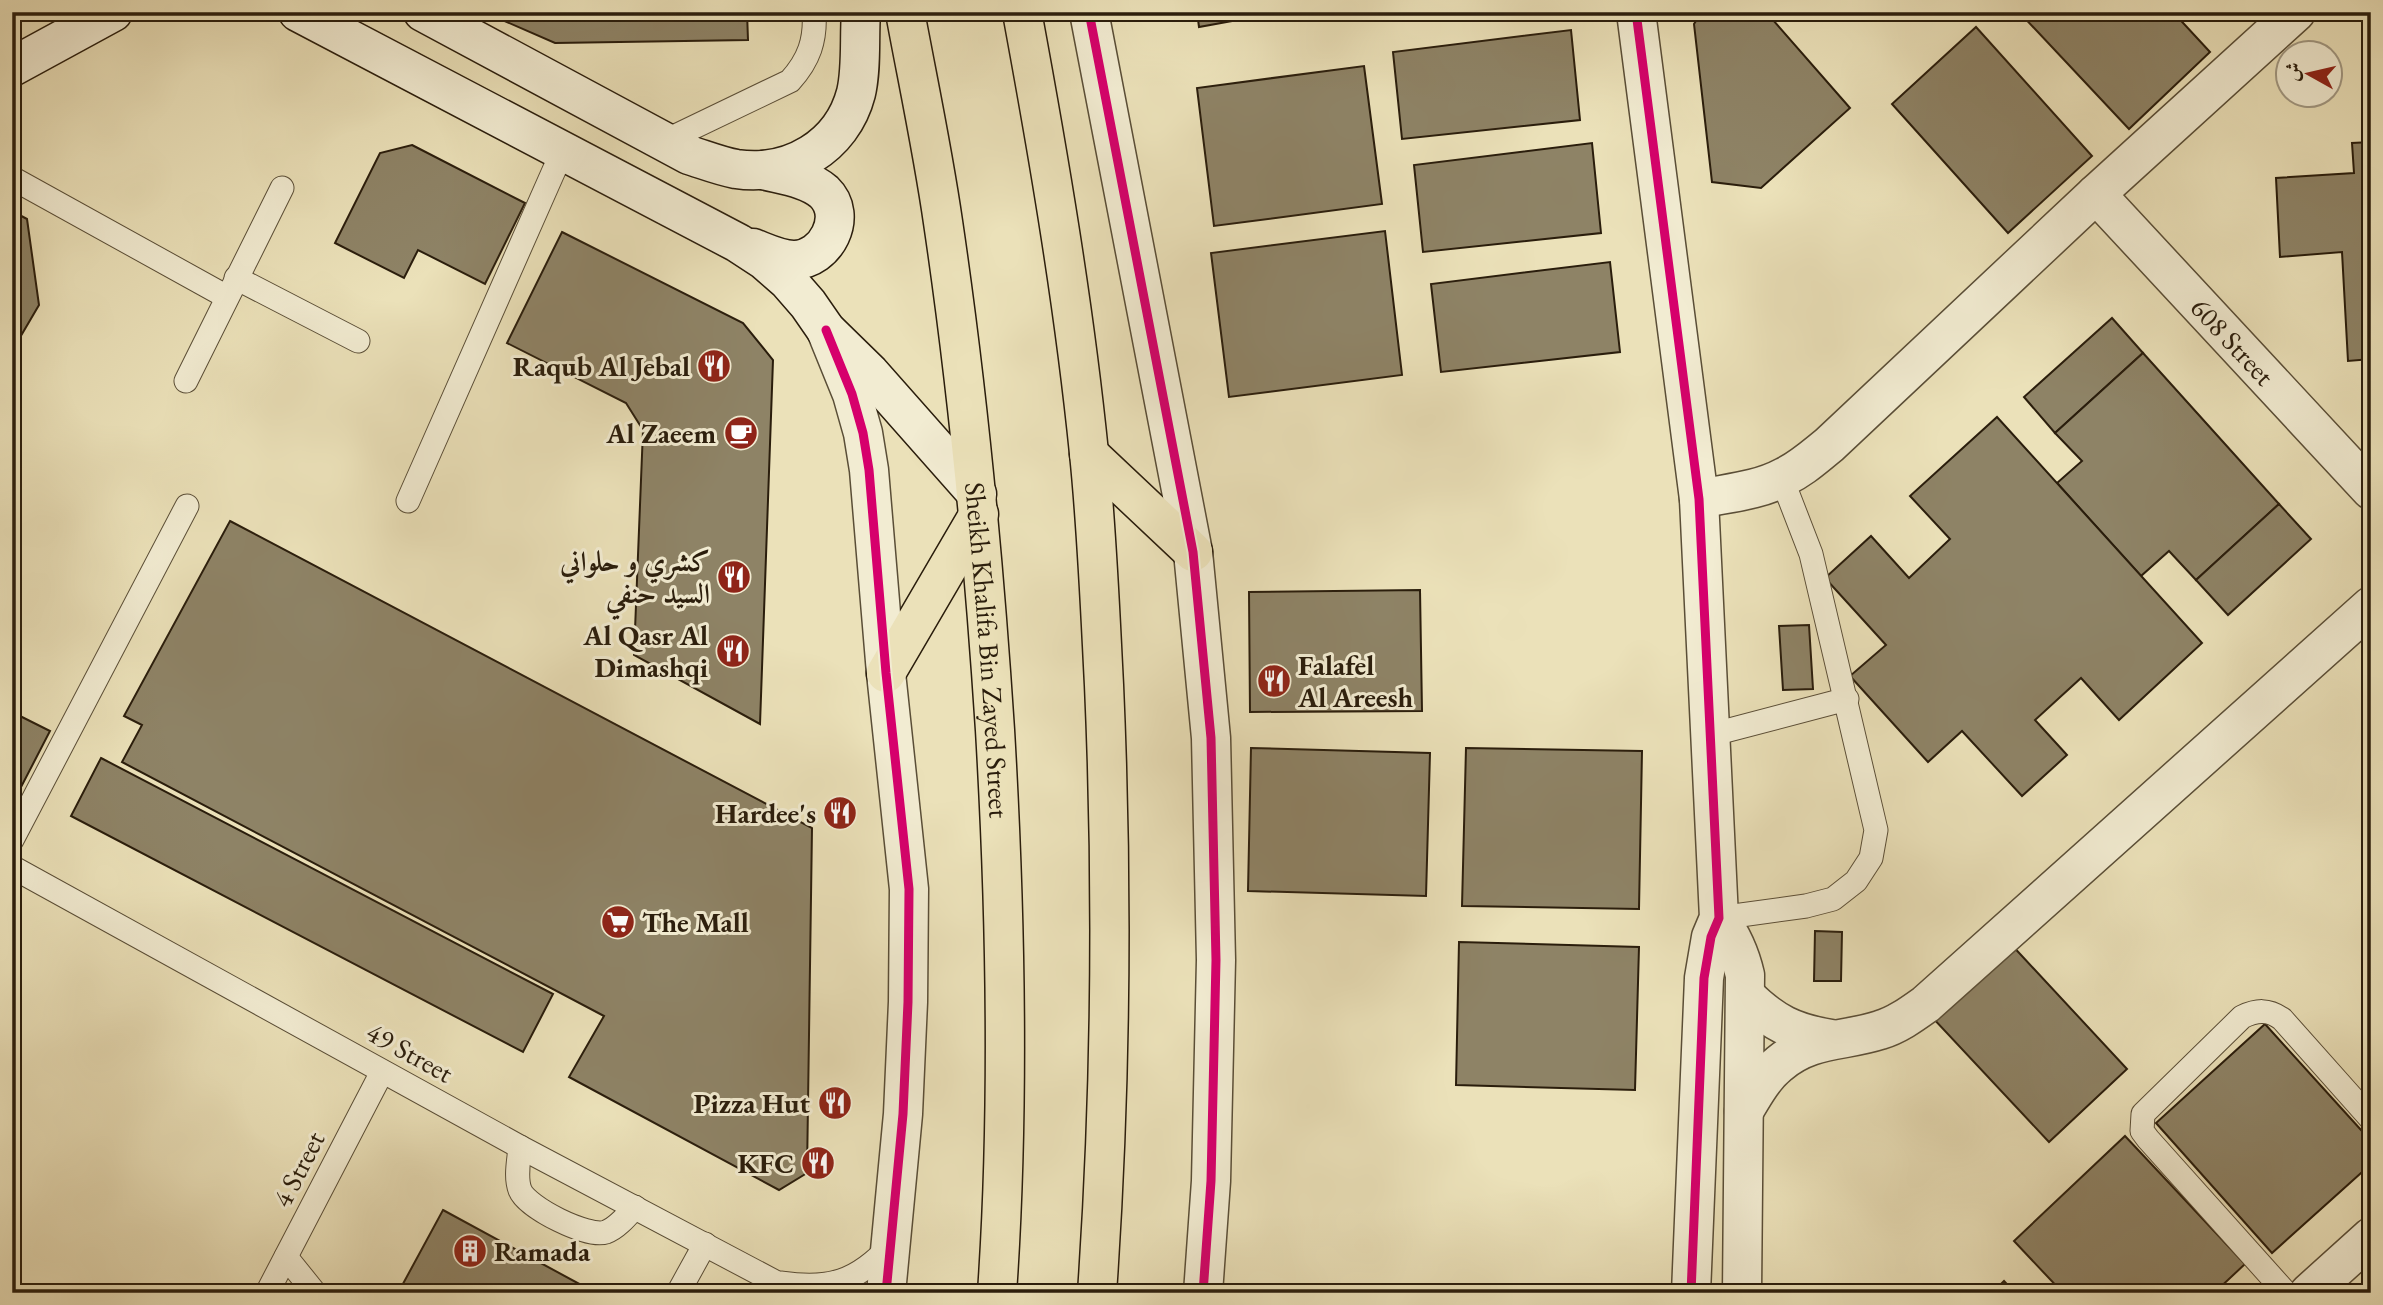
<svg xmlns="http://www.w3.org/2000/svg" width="2383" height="1305" viewBox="0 0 2383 1305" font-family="'EB Garamond',Amiri,serif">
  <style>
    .building { fill: #8e8366; stroke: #2a1d0c; stroke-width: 2 }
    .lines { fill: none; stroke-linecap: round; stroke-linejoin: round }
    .lane-casing { stroke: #5a4e37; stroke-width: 25 }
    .street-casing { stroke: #5a4e37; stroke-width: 41 }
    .secondary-casing { stroke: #2a1d0c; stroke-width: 41 }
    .primary-casing { stroke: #2a1d0c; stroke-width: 41 }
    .lane { stroke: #f2ecd2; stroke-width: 23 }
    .street { stroke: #f2ecd2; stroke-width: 38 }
    .secondary { stroke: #f2ecd2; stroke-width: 38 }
    .primary { stroke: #ebe1b9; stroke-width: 38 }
    .cycleway-casing { stroke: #f2ecd2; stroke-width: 13 }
    .cycleway { stroke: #d6006c; stroke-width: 9 }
    .labels { text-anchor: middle; stroke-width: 6; stroke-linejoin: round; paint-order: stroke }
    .street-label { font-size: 28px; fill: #2a1d0c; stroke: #f2ecd2 }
    .poi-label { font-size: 28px; font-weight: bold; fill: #2a1d0c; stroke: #f2ecd2; text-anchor: end }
  </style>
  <rect width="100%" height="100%" fill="#ebe1b9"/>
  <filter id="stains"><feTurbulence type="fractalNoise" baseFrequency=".00286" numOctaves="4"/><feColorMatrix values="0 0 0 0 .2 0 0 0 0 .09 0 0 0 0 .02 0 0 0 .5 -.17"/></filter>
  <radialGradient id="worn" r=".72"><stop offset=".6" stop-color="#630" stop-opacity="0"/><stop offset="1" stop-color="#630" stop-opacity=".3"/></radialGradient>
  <g class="building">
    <path d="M484,12h263l1,28 -193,3z"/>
    <path d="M1197,12h84l-82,15z"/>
    <path d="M1702,12h64l84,96 -89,80 -49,-6 -18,-158z"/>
    <path d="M2019,12h154l37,40 -81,77z"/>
    <path d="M1976,27l116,129 -84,77 -116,-129z"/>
    <path d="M1571,30l9,90 -178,19 -9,-87z"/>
    <path d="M1364,66l18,138 -168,22 -17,-138z"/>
    <path d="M2371,142v217l-23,2 -6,-109 -62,5 -4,-79 78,-5 -2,-30z"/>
    <path d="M1592,143l9,90 -178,19 -9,-87z"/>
    <path d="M412,145l113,58 -40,81 -67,-34 -14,28 -69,-35 45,-90z"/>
    <path d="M12,211l15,8 12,86 -27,46z"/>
    <path d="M1385,231l17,144 -173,22 -18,-144z"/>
    <path d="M562,232l181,91 30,37 -13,364 -126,-69 9,-225 -17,-27 -119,-60z"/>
    <path d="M1610,262l10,90 -179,20 -10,-88z"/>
    <path d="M2112,318l31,35 -88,80 -31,-36z"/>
    <path d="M2143,353l136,151 -83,76 -27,-29 -28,25 -84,-93 25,-22 -27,-28z"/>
    <path d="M1997,417l205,226 -83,77 -38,-42 -46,42 32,35 -45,41 -60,-65 -34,31 -78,-86 36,-31 -61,-67 46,-42 38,42 41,-39 -40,-43z"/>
    <path d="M2279,504l32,35 -83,76 -32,-35z"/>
    <path d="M230,521l582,307 -5,345 -28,17 -210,-113 35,-61 -482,-254 20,-37 -18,-9z"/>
    <path d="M1420,590l2,121 -172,1 -1,-120z"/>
    <path d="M1809,625l4,64 -30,1 -4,-64z"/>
    <path d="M12,712l38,19 -31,60 -7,-3z"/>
    <path d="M1251,748l179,5 -4,143 -178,-5z"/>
    <path d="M1466,748l176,3 -3,158 -177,-3z"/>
    <path d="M101,758l452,236 -30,58 -452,-236z"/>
    <path d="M1815,931l27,1 -1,49h-27z"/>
    <path d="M1459,942l180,5 -4,143 -179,-5z"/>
    <path d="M2009,942l118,127 -78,73 -118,-126z"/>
    <path d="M2265,1024l106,117v23l-99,89 -116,-130z"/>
    <path d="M2125,1136l120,128 -31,29h-151l-49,-52z"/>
    <path d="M443,1210l153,83h-198z"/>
    <path d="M2004,1281l11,12h-23z"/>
  </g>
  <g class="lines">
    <g class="lane-casing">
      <g id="lane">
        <path d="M665,141l125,-60c19,-21 26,-41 24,-69"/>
        <path d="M12,178l215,119"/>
        <path d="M236,278l122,63"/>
        <path d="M186,381l96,-193"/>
        <path d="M408,501l155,-351"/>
        <path d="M1710,735l137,-36"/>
        <path d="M12,840l175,-334"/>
        <path d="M12,867l508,280 276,146"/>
        <path d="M1719,918l87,-12 27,-7 23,-18 15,-23 5,-28 -65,-276 -29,-75"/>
        <path d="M520,1147c-1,13 -5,30 0,43 7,18 68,48 86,42 11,-4 21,-16 29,-25"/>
        <path d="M286,1257l29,36"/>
        <path d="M782,1283c47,7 75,-1 108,-37"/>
        <path d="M267,1293l115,-221"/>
        <path d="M678,1293l27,-49"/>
        <path d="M2286,1293l-138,-154 -6,-8 1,-17 99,-97c15,-7 26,-8 40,2l89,100"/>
      </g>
    </g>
    <g class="street-casing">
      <g id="street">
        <path d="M1089,12l104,540 18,186 5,222 -5,221 -8,112"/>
        <path d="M1636,12l63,487 20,419 -8,19 -7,41 -13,315"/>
        <path id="s1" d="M2096,194l275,296"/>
        <path d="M826,330l26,64 11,39 6,37 17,203 23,216 -1,113 -5,112 -17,179"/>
        <path d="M1699,499c28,-6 59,-8 85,-22 17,-8 30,-20 45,-32l267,-251 200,-182"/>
        <path d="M1719,918c13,18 21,35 26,57l-3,318"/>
        <path d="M1746,996c27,27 48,37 85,43"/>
        <path d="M1744,1111c10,-17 20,-35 35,-47 32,-27 64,-22 101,-34 17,-5 32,-16 46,-26l445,-398"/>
        <path d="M2309,1293l62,-56"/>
      </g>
    </g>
    <g class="secondary-casing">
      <g id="secondary">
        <path d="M298,12l440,231 26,17 24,21 20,23 18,26 44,43 107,121"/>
        <path d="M423,12l266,143c16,5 31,11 47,14 54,8 106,-22 120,-76 6,-25 3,-55 5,-81"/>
        <path d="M12,67l101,-55"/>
        <path d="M753,248c13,5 27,12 41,12 32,0 55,-44 30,-68 -16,-14 -42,-17 -61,-22"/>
      </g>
    </g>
    <g class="primary-casing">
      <g id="primary">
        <path id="s2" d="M905,12c13,70 28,140 38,210 25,169 41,339 52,508 11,188 15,375 2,563"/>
        <path d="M1022,12c27,146 52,293 67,441 8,77 11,155 15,232 9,203 7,406 -7,608"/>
        <path d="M1089,454l104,98"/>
        <path d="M886,673l93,-159"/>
      </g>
    </g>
    <use href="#lane" class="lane"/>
    <use href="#street" class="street"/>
    <use href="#secondary" class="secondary"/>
    <use href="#primary" class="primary"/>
    <g class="cycleway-casing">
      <g id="cycleway">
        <path d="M1089,12l104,540 18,186 5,222 -5,221 -8,112"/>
        <path d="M1636,12l63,487 20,419 -8,19 -7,41 -13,315"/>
        <path d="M826,330l26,64 11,39 6,37 17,203 23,216 -1,113 -5,112 -17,179"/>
      </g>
    </g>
    <use href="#cycleway" class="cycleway"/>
  </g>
  <defs>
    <g id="restaurant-disc" transform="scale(1.75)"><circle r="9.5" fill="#8f2418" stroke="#f2ecd2"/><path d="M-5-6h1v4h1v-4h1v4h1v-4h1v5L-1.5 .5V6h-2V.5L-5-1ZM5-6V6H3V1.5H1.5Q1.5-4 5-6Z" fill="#fff"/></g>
    <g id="cafe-disc" transform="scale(1.75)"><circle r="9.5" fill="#8f2418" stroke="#f2ecd2"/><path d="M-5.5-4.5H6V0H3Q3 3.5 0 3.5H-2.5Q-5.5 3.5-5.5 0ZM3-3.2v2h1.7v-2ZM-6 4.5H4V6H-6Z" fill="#fff"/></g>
    <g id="supermarket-disc" transform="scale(1.75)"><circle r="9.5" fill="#8f2418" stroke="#f2ecd2"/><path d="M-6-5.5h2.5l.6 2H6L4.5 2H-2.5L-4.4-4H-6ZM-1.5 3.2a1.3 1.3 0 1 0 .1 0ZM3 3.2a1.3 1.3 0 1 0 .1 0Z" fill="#fff"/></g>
    <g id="building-disc" transform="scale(1.75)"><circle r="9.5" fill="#8f2418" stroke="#f2ecd2"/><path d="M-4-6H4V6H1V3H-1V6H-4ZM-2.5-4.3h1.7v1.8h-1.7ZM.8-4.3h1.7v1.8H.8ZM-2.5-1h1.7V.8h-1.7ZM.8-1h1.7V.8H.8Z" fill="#fff"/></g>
  </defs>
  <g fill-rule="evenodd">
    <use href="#restaurant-disc" x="714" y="366"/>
    <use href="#cafe-disc" x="741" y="433"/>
    <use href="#restaurant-disc" x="734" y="577"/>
    <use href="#restaurant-disc" x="733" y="651"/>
    <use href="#restaurant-disc" x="1274" y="681"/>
    <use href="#restaurant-disc" x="840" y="813"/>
    <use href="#supermarket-disc" x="618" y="922"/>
    <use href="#restaurant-disc" x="835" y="1103"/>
    <use href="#restaurant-disc" x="818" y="1163"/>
    <use href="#building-disc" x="470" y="1251"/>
  </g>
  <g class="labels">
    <g class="street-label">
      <text dy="10" stroke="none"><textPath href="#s1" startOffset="201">608 Street</textPath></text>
      <text dy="10" stroke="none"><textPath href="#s2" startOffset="644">Sheikh Khalifa Bin Zayed Street</textPath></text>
      <text transform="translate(410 1052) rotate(29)" y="10">49 Street</text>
      <text transform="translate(298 1169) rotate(-63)" y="10">4 Street</text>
    </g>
    <g class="poi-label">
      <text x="690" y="376">Raqub Al Jebal</text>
      <text x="716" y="443">Al Zaeem</text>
      <text x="710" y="571">كشري و حلواني<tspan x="710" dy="32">السيد حنفي</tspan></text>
      <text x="708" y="645">Al Qasr Al<tspan x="708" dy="32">Dimashqi</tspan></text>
      <text x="1298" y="675" text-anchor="start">Falafel<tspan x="1298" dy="32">Al Areesh</tspan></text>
      <text x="816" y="823">Hardee's</text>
      <text x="642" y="932" text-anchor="start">The Mall</text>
      <text x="810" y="1113">Pizza Hut</text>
      <text x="794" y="1173">KFC</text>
      <text x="494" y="1261" text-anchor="start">Ramada</text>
    </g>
  </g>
  <rect width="2383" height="1305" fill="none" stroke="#ebe1b9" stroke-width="42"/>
  <rect x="14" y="14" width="2355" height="1277" fill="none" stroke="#2a1d0c" stroke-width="3.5"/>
  <rect x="21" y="21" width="2341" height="1263" fill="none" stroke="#2a1d0c" stroke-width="2"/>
  <g transform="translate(2309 74) rotate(278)"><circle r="33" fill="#f2ecd2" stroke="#a29983" stroke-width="2"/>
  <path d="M0-5L12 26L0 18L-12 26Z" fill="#8f2418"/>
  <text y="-10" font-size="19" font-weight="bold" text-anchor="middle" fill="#2a1d0c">ش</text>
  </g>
  <rect width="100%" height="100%" filter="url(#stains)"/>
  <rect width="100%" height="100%" fill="url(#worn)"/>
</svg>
